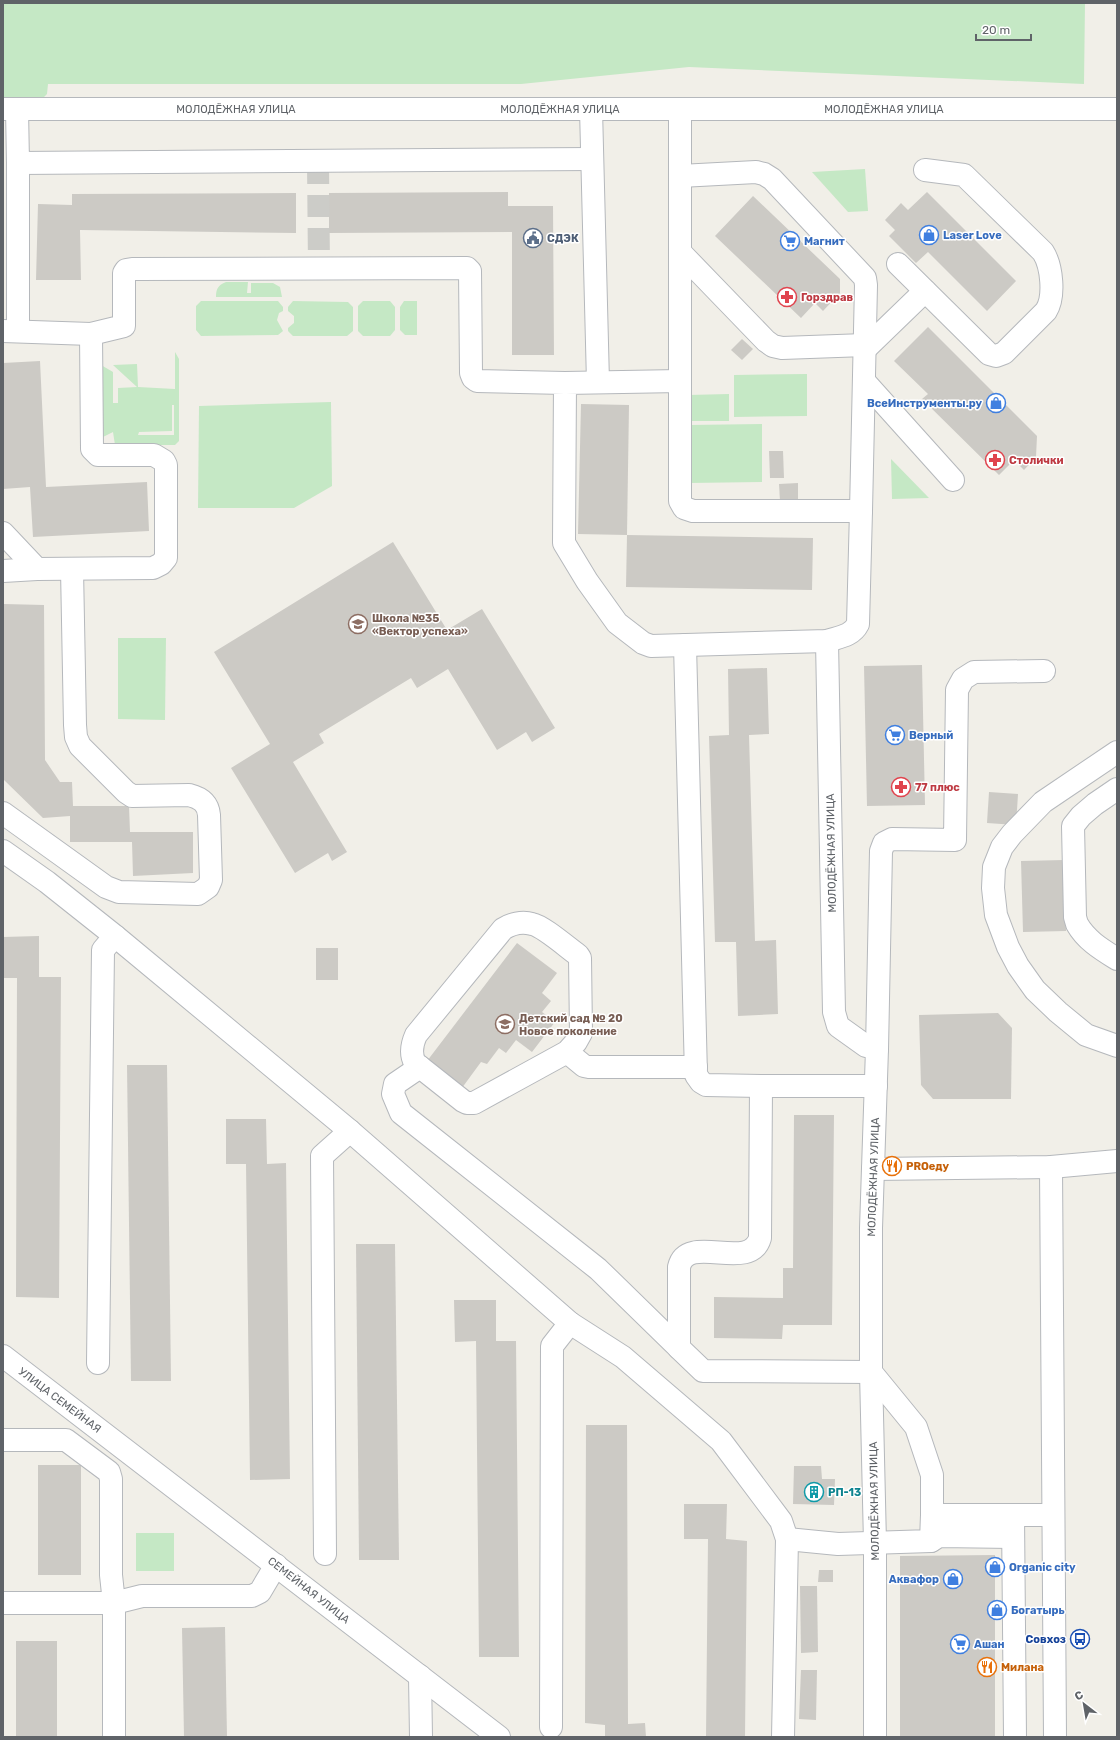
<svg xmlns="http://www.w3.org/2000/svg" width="1120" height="1740" viewBox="0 0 1120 1740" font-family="Rubik,sans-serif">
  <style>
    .green { fill: #c5e8c5; fill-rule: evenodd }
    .building { fill: #cccac5 }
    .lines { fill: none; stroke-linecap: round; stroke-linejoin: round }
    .minor-tunnel { stroke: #ccccc8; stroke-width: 22; stroke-dasharray: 22 11; stroke-linecap: butt }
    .minor-casing { stroke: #b5b8bc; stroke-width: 24 }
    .minor { stroke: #fff; stroke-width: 22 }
    .labels { text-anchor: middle; stroke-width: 3; stroke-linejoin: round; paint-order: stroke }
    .street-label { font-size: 11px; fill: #5f6368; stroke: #fff }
    .shop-label { font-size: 11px; font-weight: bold; fill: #366cbe; stroke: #fff; text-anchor: start }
    .service-label { font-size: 11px; font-weight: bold; fill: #4e5e75; stroke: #fff; text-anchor: start }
    .health-label { font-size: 11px; font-weight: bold; fill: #be3a42; stroke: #fff; text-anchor: start }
    .education-label { font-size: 11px; font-weight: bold; fill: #785e54; stroke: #fff; text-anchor: start }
    .food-label { font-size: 11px; font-weight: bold; fill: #c56008; stroke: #fff; text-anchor: start }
    .culture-label { font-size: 11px; font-weight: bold; fill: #0d838f; stroke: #fff; text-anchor: start }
    .transit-label { font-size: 11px; font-weight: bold; fill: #164399; stroke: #fff; text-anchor: end }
  </style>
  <rect width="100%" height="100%" fill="#f1efe8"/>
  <g class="green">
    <path d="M3,3h1082l-1,81 -395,-17 -168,17h-473l-1,10 -5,5 -39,1z"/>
    <path d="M865,169l3,42 -20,1 -36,-40z"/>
    <path d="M226,282h22l-1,11h4v-10h22l7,4 2,10h-66c0,-8 2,-12 10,-15z"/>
    <path d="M201,301h77l5,6v4l-4,2 -2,7 6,11 -5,4 -77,1 -5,-6v-24z"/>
    <path d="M293,301l55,1 5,5v24l-6,5h-54l-5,-5v-3l6,-5v-7l-6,-5v-4z"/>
    <path d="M363,301h27l5,6v23l-5,6h-27l-5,-5v-25z"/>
    <path d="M404,301h13v34h-12l-5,-5v-23z"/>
    <path d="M175,352l4,7v82l-4,4h-60l-2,-13 -10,5 -2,-72 12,7v31h5v-15l19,-1 -24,-22 24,-1 1,23 37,2zM172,405h2v30h-36l1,-3 33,-1z"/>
    <path d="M807,374v42l-73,1v-42z"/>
    <path d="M729,394v27h-40l-1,-26z"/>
    <path d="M331,402l1,84 -38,22h-96l1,-102z"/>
    <path d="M762,424v58l-73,1v-58z"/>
    <path d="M891,459l38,39 -37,1z"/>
    <path d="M118,638h48l-1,82 -47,-1z"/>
    <rect x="136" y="1533" width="38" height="38"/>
  </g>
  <g class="building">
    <path d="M508,192v14h45l1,149h-42v-123l-183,1v-40z"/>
    <path d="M927,192l89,89 -29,30 -59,-59 -12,11 -27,-27 6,-6 -10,-10 16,-17 7,7z"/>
    <path d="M296,193v40l-216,-3 1,50h-45l2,-76 34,1v-11z"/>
    <path d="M753,196l87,83v14l-17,18 -8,-8 -14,15 -86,-82z"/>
    <path d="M928,327l109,109 -1,21 -12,13 -10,-10 -15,15 -77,-76 6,-5 -34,-33z"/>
    <path d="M742,339l11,10 -11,11 -11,-10z"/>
    <path d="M40,361l6,126 101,-5 2,49 -116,6 -3,-50 -27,2v-126z"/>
    <path d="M581,404l48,1 -2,130 -49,-1z"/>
    <path d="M769,451h14l1,27h-14z"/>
    <path d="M798,483v18h-18l-1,-17z"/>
    <path d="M627,535l186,3 -1,52 -186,-3z"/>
    <path d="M393,542l54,88 35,-21 73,119 -23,14 -6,-10 -29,18 -49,-81 -31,19 -6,-10 -92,56 5,9 -31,19 54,90 -15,9 -4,-8 -33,20 -64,-105 39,-24 -56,-92z"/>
    <path d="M4,604l40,1 1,155 15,22h12l1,24h56l1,26h63v41l-60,3 -1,-34h-62v-26l-27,2 -39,-38z"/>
    <path d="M922,665l3,140 -58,1 -3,-140z"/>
    <path d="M767,668l2,66 -20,1 6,206 21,-1 2,74 -40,2 -2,-74h-21l-6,-206 20,-1 -1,-66z"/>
    <path d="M989,792l29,2 -2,31 -29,-2z"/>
    <path d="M1064,860l2,71 -43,1 -2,-71z"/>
    <path d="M39,936v41h22l-2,321 -43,-1 1,-319h-14v-41z"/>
    <path d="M517,943l40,30 -15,20 9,8 -9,11 13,10 -23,30 -16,-12 -10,13 -7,-5 -12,16 -6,-2 -22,30 -35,-27z"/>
    <rect x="316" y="948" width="22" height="32"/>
    <path d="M998,1013l14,15 -1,71h-78l-12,-14 -2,-70z"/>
    <path d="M127,1065h40l4,316h-40z"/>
    <path d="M794,1115h40l-2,210h-49l-1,14 -68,-1v-41l69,1v-30h10z"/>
    <path d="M226,1119h40l1,45 19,-1 4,316 -40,1 -4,-316h-20z"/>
    <path d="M356,1244h39l4,316h-40z"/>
    <path d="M454,1300h42v41h20l3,316h-40l-3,-316 -21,1z"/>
    <path d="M586,1425h41l1,299 17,-1 1,14h-41v-12l-20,-2z"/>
    <rect x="38" y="1465" width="43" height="110"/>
    <path d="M794,1466h27l1,13h13l-1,26 -41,-1z"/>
    <path d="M684,1504h43l-1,35 21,2 -2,196h-39l2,-198h-24z"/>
    <path d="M995,1555v182h-95v-181z"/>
    <path d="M819,1570h14v12h-15z"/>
    <path d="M800,1586h17l1,66 -17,1z"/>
    <path d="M225,1627l2,110h-43l-2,-109z"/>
    <rect x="16" y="1641" width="41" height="96"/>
    <path d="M801,1670h16l-1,50 -17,-1z"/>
  </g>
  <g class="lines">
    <path class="minor-tunnel" d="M318,162l1,106"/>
    <g class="minor-casing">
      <g id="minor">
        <path d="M3,109h1114"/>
        <path d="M17,109l1,54 574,-4"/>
        <path d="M591,109l7,273"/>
        <path d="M680,109v272"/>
        <path d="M680,176l76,-4 8,2 8,5 93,99 1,7 -5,226"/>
        <path d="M680,252l86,89 7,5 9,2 83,-3"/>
        <path d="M898,264l91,90 7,2 8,-3 42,-42c9,-14 6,-45 -3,-59l-79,-77 -39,-5"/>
        <path d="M18,320v-157"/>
        <path d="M3,331l88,3 33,-8v-53l2,-3 6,-1 335,-1 3,3 1,102 2,5 4,3 88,2 115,-2v120l4,7 9,3h168l-3,113c-6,12 -19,13 -31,17l-176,5 -8,-3 -26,-20 -30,-42 -23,-38 1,-160"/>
        <path d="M865,349l60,-58"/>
        <path d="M864,381l89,99"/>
        <path d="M3,533l34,36 116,-1 8,-4 5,-6v-93l-2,-4 -10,-6h-56l-6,-6 -1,-115"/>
        <path d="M3,571l34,-2"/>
        <path d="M827,641l7,371 4,14 28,20 11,3 -6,179v144l4,171v194"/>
        <path d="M685,645l11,430 5,7 5,3 55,1"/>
        <path d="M1117,752l-74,50 -31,32 -10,13 -8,20 -1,21 3,27 12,32 10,19 17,24 23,22 28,23 31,11"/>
        <path d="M1117,789l-22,15 -14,12 -8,10 2,91 2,7c9,16 24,25 40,35"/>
        <path d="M3,813l103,74 13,5 79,2 10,-7 3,-7 -2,-65c-1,-12 -8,-17 -20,-20l-57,1 -6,-4 -46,-46 -4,-9 -1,-12 -3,-156"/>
        <path d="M3,851l44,31 68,54 235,195 220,192 53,34 98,84 60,80 6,18 -4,198"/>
        <path d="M877,1049l4,-198 3,-8 8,-4 63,1 2,-150 6,-11 11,-7 70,-1"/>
        <path d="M567,1052l9,-10 5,-9 -1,-75 -2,-3c-10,-7 -35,-29 -46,-31 -10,-3 -21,0 -29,5l-87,106c-4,9 -6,19 -1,28l48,38 4,2h7l93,-51 17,14 5,1h107"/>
        <path d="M420,1067l-25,17 -2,10 8,19 197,156 81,79"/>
        <path d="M876,1086h-115l-1,152c-10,35 -73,-6 -81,29v81l24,23 168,1 45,55 16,48v40"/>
        <path d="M1051,1167l4,570"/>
        <path d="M873,1169l178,-2 66,-6"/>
        <path d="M3,1356l496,381"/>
        <path d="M98,1363l5,-413 12,-14"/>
        <path d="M3,1440h63l43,32 2,7v96l3,28 28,-7h110l8,-4 16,-27"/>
        <path d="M1013,1515l2,222"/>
        <path d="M787,1539l51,5 93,-3 1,-26h120"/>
        <path d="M931,1541l8,-5 74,1"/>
        <path d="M325,1554l-3,-398 28,-25"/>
        <path d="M3,1603h111v134"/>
        <path d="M420,1676l1,61"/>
        <path d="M551,1727l1,-381 18,-23"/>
      </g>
    </g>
    <use href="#minor" class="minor"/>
  </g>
  <defs>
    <g id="shop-ring" transform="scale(1)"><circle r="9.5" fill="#fff" stroke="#3f7fe0" stroke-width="1.5"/><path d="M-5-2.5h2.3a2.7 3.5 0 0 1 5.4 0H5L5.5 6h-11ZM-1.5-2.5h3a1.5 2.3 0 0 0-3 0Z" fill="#3f7fe0"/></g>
    <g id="civic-ring" transform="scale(1)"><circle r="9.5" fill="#fff" stroke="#5c6f8a" stroke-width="1.5"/><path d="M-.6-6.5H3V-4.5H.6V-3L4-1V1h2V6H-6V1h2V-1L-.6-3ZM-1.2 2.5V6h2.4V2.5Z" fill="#5c6f8a"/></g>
    <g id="supermarket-ring" transform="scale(1)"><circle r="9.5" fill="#fff" stroke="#3f7fe0" stroke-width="1.5"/><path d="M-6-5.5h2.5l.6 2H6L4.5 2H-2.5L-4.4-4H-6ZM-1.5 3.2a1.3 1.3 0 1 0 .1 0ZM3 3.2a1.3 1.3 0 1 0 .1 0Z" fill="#3f7fe0"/></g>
    <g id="pharmacy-ring" transform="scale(1)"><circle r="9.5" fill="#fff" stroke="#e0444e" stroke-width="1.5"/><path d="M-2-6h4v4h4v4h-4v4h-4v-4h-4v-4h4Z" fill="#e0444e"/></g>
    <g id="school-ring" transform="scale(1)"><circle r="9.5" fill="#fff" stroke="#8d6e63" stroke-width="1.5"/><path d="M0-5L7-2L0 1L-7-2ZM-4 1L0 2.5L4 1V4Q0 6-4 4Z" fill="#8d6e63"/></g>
    <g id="restaurant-ring" transform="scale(1)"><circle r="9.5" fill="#fff" stroke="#e8710a" stroke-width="1.5"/><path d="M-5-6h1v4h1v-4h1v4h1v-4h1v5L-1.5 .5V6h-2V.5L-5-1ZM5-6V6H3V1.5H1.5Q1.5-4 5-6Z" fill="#e8710a"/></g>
    <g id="building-ring" transform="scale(1)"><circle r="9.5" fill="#fff" stroke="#0f9aa8" stroke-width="1.5"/><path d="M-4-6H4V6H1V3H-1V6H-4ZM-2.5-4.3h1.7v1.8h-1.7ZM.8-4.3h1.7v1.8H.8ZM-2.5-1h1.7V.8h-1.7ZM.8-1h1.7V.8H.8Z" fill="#0f9aa8"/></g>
    <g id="bus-ring" transform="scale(1)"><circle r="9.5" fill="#fff" stroke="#1a4fb4" stroke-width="1.5"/><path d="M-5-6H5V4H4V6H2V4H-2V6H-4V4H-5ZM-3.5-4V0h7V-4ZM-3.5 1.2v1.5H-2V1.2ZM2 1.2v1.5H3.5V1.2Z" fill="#1a4fb4"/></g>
  </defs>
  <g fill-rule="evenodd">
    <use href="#shop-ring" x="929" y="235"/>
    <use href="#civic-ring" x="533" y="238"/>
    <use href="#supermarket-ring" x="790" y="241"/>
    <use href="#pharmacy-ring" x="787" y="297"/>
    <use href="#shop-ring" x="996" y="403"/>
    <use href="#pharmacy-ring" x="995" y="460"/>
    <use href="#school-ring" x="358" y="624"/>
    <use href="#supermarket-ring" x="895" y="735"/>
    <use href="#pharmacy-ring" x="901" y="787"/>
    <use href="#school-ring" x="505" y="1024"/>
    <use href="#restaurant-ring" x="892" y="1166"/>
    <use href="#building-ring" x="814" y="1492"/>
    <use href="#shop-ring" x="995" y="1567"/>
    <use href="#shop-ring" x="953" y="1579"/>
    <use href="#shop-ring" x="997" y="1610"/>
    <use href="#bus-ring" x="1080" y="1639"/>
    <use href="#supermarket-ring" x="960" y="1644"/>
    <use href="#restaurant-ring" x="987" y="1667"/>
  </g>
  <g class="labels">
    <g class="street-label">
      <text x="236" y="113">МОЛОДЁЖНАЯ УЛИЦА</text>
      <text x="560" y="113">МОЛОДЁЖНАЯ УЛИЦА</text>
      <text x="884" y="113">МОЛОДЁЖНАЯ УЛИЦА</text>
      <text transform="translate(831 853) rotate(-91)" y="4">МОЛОДЁЖНАЯ УЛИЦА</text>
      <text transform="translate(873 1177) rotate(-88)" y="4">МОЛОДЁЖНАЯ УЛИЦА</text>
      <text transform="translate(60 1400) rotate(37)" y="4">УЛИЦА СЕМЕЙНАЯ</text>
      <text transform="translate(874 1501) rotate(-91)" y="4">МОЛОДЁЖНАЯ УЛИЦА</text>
      <text transform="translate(309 1590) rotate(38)" y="4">СЕМЕЙНАЯ УЛИЦА</text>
    </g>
    <g class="shop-label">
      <text x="943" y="239">Laser Love</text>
      <text x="804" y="245">Магнит</text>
      <text x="982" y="407" text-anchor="end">ВсеИнструменты.ру</text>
      <text x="909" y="739">Верный</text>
      <text x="1009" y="1571">Organic city</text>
      <text x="939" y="1583" text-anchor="end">Аквафор</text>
      <text x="1011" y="1614">Богатырь</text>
      <text x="974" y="1648">Ашан</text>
    </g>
    <g class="service-label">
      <text x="547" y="242">СДЭК</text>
    </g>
    <g class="health-label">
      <text x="801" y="301">Горздрав</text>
      <text x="1009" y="464">Столички</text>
      <text x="915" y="791">77 плюс</text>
    </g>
    <g class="education-label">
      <text x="372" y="622">Школа №35<tspan x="372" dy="13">«Вектор успеха»</tspan></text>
      <text x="519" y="1022">Детский сад № 20<tspan x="519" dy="13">Новое поколение</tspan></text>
    </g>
    <g class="food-label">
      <text x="906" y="1170">PROеду</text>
      <text x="1001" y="1671">Милана</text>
    </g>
    <g class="culture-label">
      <text x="828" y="1496">РП-13</text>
    </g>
    <g class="transit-label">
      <text x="1066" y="1643">Совхоз</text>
    </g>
  </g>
  <rect width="1120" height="1740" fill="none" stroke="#5f6368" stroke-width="8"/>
  <g transform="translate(1084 1704) rotate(329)" stroke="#ffffff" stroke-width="3" paint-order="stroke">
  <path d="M0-3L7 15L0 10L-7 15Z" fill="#5f6368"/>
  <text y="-6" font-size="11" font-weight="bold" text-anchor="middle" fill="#5f6368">С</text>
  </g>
  <path d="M976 34v6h55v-6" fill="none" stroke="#5f6368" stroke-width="2"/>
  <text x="982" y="34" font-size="12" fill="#5f6368" stroke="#ffffff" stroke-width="3" paint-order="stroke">20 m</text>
</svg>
